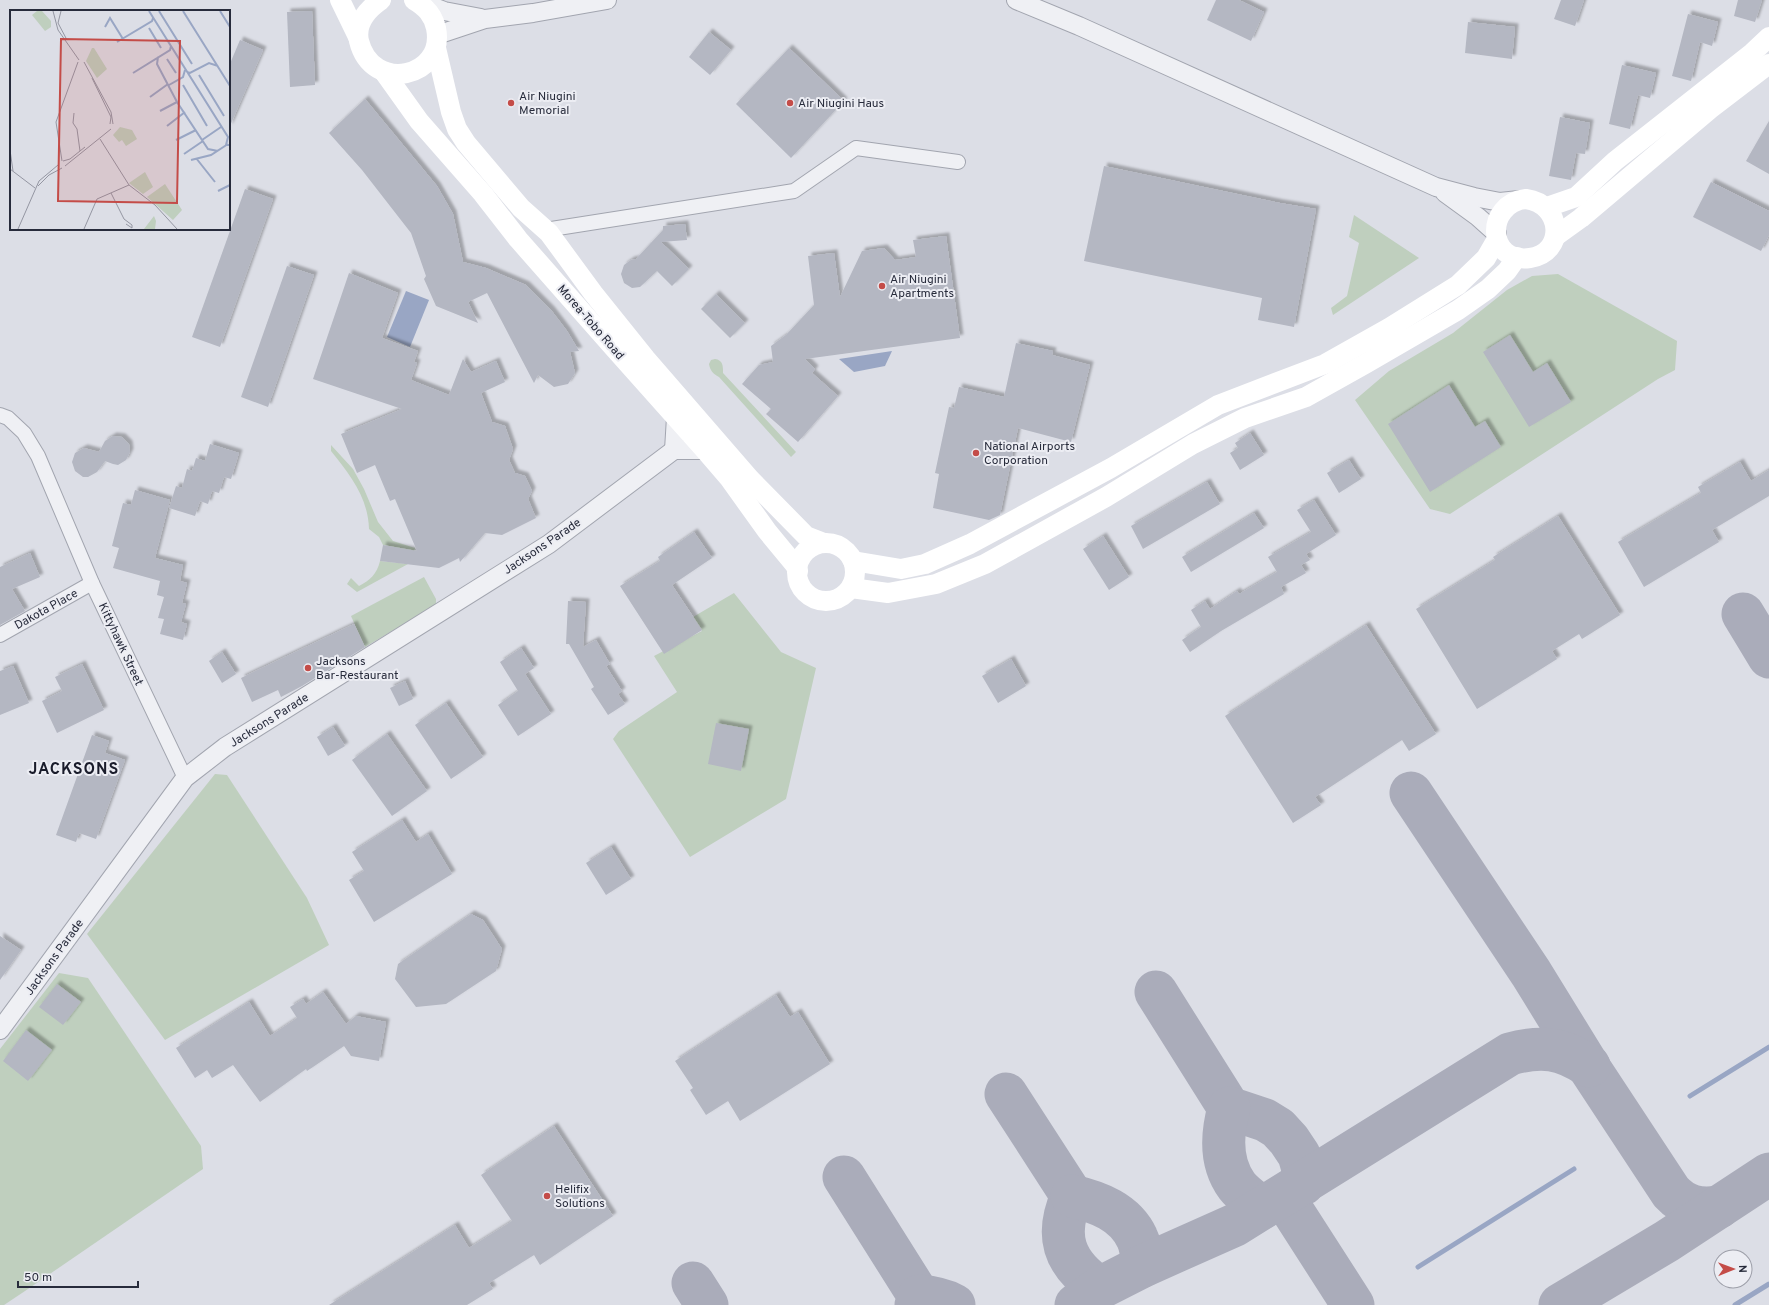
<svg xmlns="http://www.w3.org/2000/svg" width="1769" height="1305" viewBox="0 0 1769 1305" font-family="Overpass,sans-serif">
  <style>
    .green { fill: #bfcfbe }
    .water { fill: #99a6c4 }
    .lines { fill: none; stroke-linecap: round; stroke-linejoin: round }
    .stream { stroke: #99a6c4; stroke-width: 5 }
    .taxiway { stroke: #aaacba; stroke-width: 43 }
    .building { fill: #b4b7c2; filter: url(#shadow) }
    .minor-casing { stroke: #a2a5af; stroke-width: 16 }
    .tertiary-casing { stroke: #a2a5af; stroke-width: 20 }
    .minor { stroke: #eff0f4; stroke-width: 14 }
    .tertiary { stroke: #eff0f4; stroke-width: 18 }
    .secondary { stroke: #fff; stroke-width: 20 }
    .poi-dot { fill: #c44c48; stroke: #ecedf3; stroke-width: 1.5 }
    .labels { text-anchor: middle; stroke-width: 4; stroke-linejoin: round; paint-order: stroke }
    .poi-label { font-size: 12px; fill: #272b3b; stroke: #ecedf3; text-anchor: start }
    .street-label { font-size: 12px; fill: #272b3b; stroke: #ecedf3 }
    .district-label { font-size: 16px; font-weight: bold; letter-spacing: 1px; fill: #1a1c2b; stroke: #ecedf3 }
    .inset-river { fill: none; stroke: #99a6c4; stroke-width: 2 }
    .inset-road { fill: none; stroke: #9496a2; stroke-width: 1 }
    .view { fill: #c44c48; fill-opacity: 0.15; stroke: #c44c48; stroke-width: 2 }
    .inset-edge { fill: none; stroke: #272b3b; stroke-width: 2 }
  </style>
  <defs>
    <filter id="shadow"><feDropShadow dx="3.5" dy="-3.5" stdDeviation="1" flood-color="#0004"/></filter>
  </defs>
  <rect width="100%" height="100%" fill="#dcdee6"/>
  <g class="green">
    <path d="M1354,215l65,43 -86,57 -2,-7 16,-12 12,-53 -10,-6z"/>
    <path d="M1558,274l119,67 -2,29 -17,9 -208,135 -20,-5 -75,-109 34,-29 64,-38 54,-43 25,-14z"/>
    <path d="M715,359c8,1 8,7 8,14l73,79 -5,5 -72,-80c-6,-3 -9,-7 -10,-13l2,-4z"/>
    <path d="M331,445l22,24 11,20 14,33 15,19 22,7 -1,3 -31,-6 -4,-8 -10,-8c-1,-32 -19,-54 -38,-78z"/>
    <path d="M380,561l28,3 -51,28 -10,-8 4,-6 8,8c11,-6 18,-12 21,-25z"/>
    <path d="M424,577l12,22v6l-71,42 -14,-31z"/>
    <path d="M734,593l47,59 35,16 -30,131 -96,58 -77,-118 6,-8 58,-39 -23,-36 48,-25 -9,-14z"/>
    <path d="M215,774l12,1 80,123 22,47 -164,95 -78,-106z"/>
    <path d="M59,973l29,5 113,168 2,23 -178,122 -21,14h-4v-256z"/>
  </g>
  <g class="water">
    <path d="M406,291l23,9 -19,47 -23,-10z"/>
    <path d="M892,351l-7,15 -31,6 -15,-13z"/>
  </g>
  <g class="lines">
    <g class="stream">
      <path d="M1690,1096l79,-49"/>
      <path d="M1418,1267l156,-98"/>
      <path d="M1735,1305l34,-21"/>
    </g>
    <g class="taxiway">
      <path d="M1743,614l26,43"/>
      <path d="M1411,793l120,180 61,99 79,120c14,15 28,18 48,15"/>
      <path d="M1156,992l73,116 36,12 13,8 11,12 10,15 4,14v15"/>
      <path d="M1006,1094l66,102c-18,40 -8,68 28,92"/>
      <path d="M1229,1108c-7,25 -9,55 8,78 6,8 17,15 25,22"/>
      <path d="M844,1177l75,119 -3,9"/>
      <path d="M1072,1196c26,6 53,16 65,42 4,8 5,19 6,28"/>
      <path d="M1283,1196l70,109"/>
      <path d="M693,1283l14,22"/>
      <path d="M919,1296c12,1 24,3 35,9"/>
      <path d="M1076,1305l24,-17 43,-22 92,-41 275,-171c32,-9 52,-6 79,12"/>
      <path d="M1560,1305l107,-64 102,-67"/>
    </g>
  </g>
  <g class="building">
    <path d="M1216,0h23l25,12 -13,29 -44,-21z"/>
    <path d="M1561,0h23l-9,26 -21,-7z"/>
    <path d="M1738,0h24l-7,22 -21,-6z"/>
    <path d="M312,11l3,74 -25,2 -3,-75z"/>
    <path d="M1688,14l30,8 -6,24 -12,-4 -9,39 -19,-5z"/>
    <path d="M1468,22l47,5 -3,32 -47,-6z"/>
    <path d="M709,32l22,18 -21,25 -21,-18z"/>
    <path d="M240,40l23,10 -34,78v-62z"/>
    <path d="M789,48l55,53 -53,57 -55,-54z"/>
    <path d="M1622,65l34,8 -6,25 -12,-3 -8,34 -21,-5z"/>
    <path d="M365,99l72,87 16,28 10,48 23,6 40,17 25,25 16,21 12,20 -9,1 5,21 -7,11 -14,3 -16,-12 -4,8 -47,-90 -19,9 10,21 -42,-17 -12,-27 2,-3 -15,-43 -49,-63 -33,-37z"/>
    <path d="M1560,117l30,6 -5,31 -9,-1 -5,27 -22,-4z"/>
    <path d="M1769,121v53l-23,-13z"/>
    <path d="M1104,166l176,37 36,6 -22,118 -36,-7 4,-22 -178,-37z"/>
    <path d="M1711,182l58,29v24l-8,16 -68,-34z"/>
    <path d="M245,189l28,10 -53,148 -28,-10z"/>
    <path d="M685,224l2,16 -26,2 28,27 -17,17 -15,-15 -17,16 -8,1 -8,-5 -3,-9 3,-9 7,-5 5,-1 27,-29v-4z"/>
    <path d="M946,236l14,102 -155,21 10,10 -3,4 26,23 -40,46 -32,-28 5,-5 -29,-25 17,-19 14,-3 -2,-16 15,-11 28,-30 -6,-49 26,-3 6,44 22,-46 22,-3 11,12 21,-3 -3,-17z"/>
    <path d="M287,266l27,9 -46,132 -27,-10z"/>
    <path d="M349,273l49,20 -16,45 36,13 -4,11 3,1 -6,17 38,15 14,-36 8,13 25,-11 9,21 -24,11 11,29 13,4 8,23 -4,11 6,13 10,3 7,15 -4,8 8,19 -34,17 -17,-2 -25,29 -1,-4 -20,10 -59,-7 3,-16 34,6 -22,-52 -5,2 -15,-36 -18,8 -16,-39 61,-25 -89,-30z"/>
    <path d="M716,294l29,29 -15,15 -29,-29z"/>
    <path d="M1510,335l23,37 14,-9 24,39 -42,25 -46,-75z"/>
    <path d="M1016,343l37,8 -1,4 38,10 -19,77 -53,-14 -18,87 -11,5 -56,-12 6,-34 -4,-1 14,-66 5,1 5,-21 45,10z"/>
    <path d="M1449,385l26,42 10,-6 16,26 -71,45 -42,-68z"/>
    <path d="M1250,433l14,22 -24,15 -10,-17 8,-5 -3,-5z"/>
    <path d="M113,436l9,1 7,7 1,8 -4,8 -8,5 -5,-1 -8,-3 -8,11 -9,5h-5l-8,-6 -3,-9 3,-9 9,-5 15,4 6,-11z"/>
    <path d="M210,444l29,9 -8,26 -7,-2 -5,16 -7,-2 -4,13 -8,-3 -5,15 -26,-8 7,-22 6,2 5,-19 5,2 4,-13 9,3z"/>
    <path d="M1349,460l12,19 -22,14 -12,-20z"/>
    <path d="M1740,462l11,19 18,-11v26l-57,34 7,12 -75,45 -26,-45 83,-49 -3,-6z"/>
    <path d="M1207,482l13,22 -77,45 -12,-23z"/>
    <path d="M135,490l35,10 -15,58 28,7 -3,16 7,2 -5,20 4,1 -5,18 6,2 -4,16 -23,-6 4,-15 -6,-1 6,-21 -7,-2 3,-14 -47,-13 6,-20 -7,-2 11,-43 8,2z"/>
    <path d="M1314,500l22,35 -30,19 4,6 -9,5 5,8 -25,14 3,7 -63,37 -31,21 -8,-12 19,-13 -10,-17 14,-9 5,8 27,-18 2,3 38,-22 -9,-15 43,-25 -14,-22z"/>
    <path d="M1254,513l10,15 -73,44 -9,-15z"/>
    <path d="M1558,516l62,99 -38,24 -3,-5 -27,17 5,8 -80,50 -61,-100 79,-49 -2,-3z"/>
    <path d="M694,532l18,26 -40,27 30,45 -38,24 -44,-68 40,-25 -2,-4z"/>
    <path d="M1103,536l26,41 -20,13 -26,-41z"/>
    <path d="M30,553l10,24 -28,12 13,22 -25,14v-58z"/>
    <path d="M568,601l18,1 -3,45 13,-7 14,24 -4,2 16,25 -4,3 7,10 -17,11 -17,-26 3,-2 -25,-43h-3z"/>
    <path d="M354,624l11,23 -63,39 -21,11 -3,-7 -26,12 -11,-24z"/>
    <path d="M1366,625l70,109 -27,17 -7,-11 -87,57 6,8 -28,18 -68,-107z"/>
    <path d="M521,648l13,20 -9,6 26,40 -33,22 -20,-31 20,-14 -18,-29z"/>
    <path d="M222,652l14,22 -14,9 -13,-22z"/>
    <path d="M1011,659l15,27 -28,17 -16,-27z"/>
    <path d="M82,664l22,46 -47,23 -15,-32 20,-10 -7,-14z"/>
    <path d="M13,666l16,37 -29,12v-44z"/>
    <path d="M405,681l8,18 -14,7 -9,-18z"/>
    <path d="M446,703l37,54 -32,22 -36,-54z"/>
    <path d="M716,723l33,6 -8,42 -33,-7z"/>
    <path d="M333,727l12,19 -17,10 -11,-19z"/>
    <path d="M387,734l40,57 -35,25 -40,-56z"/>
    <path d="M92,735l17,6 -4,12 20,7 -29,79 -17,-6 -3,9 -20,-7z"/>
    <path d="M402,820l14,22 12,-8 24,40 -78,48 -25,-42 15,-9 -12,-19z"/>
    <path d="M611,847l20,32 -25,16 -20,-32z"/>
    <path d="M471,914l12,6 19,29 -6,22 -50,33 -30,3 -21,-28 3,-15z"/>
    <path d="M0,936l21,14 -21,30z"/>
    <path d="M57,984l24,18 -18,23 -24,-18z"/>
    <path d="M323,992l23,32 10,-8 30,6 -7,39 -28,-5 -7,-10 -37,25 -1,-2 -46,33 -27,-37 -21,13 -5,-8 -12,8 -19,-30 73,-46 21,34 27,-18 -7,-11 13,-8 3,5z"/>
    <path d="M776,995l14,22 8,-5 32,52 -90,57 -12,-20 -22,14 -16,-25 3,-2 -18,-27z"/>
    <path d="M26,1030l26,20 -24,31 -25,-20z"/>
    <path d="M554,1126l59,90 -73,49 -6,-10 -45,28 4,6 -26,16h-138l126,-80 14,23 43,-27 -31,-46z"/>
  </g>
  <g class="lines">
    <g class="minor-casing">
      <g id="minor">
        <path d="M545,230l249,-39 62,-43 102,14"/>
        <path d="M0,415l8,3 16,15 14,23 54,127 93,195"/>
        <path d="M0,635l92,-52"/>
      </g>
    </g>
    <g class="tertiary-casing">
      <g id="tertiary">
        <path d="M416,0l28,11 37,7"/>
        <path d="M1016,0l63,26 357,161 38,10 26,5 19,-2"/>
        <path d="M437,35l48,-16 48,-6 74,-13"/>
        <path d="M1445,193l33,24 19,17"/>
        <path d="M674,450l2,-33"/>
        <path d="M0,1030l185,-252 40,-31 324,-203 125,-94h31"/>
      </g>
    </g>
    <use href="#minor" class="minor"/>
    <use href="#tertiary" class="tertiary"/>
    <g class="secondary">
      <path d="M340,0l18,37"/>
      <path d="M381,0c-13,9 -26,23 -22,41 13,53 87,37 77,-13 -3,-13 -10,-21 -22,-28"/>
      <path d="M436,48l15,64 6,17 9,14 55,65 28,25 44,60 53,66 104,120 56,57 18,7"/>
      <path d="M384,72l35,49 64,73 35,45 95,108 92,103 24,28 38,53 28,34 3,6"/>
      <path d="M1526,199c37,5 40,54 4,59 -43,6 -46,-54 -4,-59z"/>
      <path d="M1547,207l29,-10 39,-36 137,-108 17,-16"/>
      <path d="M1556,236l25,-18 129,-109 59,-45"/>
      <circle cx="826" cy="572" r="29"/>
      <path d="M853,561l48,8 24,-5 45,-20 141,-76 107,-63 107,-41 64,-36 69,-43 28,-27 11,-19"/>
      <path d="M851,588l37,5 48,-9 49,-20 121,-67 87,-53 52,-26 61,-21 59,-33 93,-54 30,-21 19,-18 10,-14"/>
    </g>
  </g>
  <g class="poi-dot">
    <circle cx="511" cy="103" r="4"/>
    <circle cx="790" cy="103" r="4"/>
    <circle cx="882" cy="286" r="4"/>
    <circle cx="976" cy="453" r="4"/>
    <circle cx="308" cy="668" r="4"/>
    <circle cx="547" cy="1196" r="4"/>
  </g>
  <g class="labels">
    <g class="poi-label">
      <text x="519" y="100">Air Niugini<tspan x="519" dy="14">Memorial</tspan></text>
      <text x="798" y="107">Air Niugini Haus</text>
      <text x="890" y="283">Air Niugini<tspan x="890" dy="14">Apartments</tspan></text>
      <text x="984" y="450">National Airports<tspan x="984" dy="14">Corporation</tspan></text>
      <text x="316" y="665">Jacksons<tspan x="316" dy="14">Bar-Restaurant</tspan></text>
      <text x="555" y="1193">Helifix<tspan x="555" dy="14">Solutions</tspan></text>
    </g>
    <g class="street-label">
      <text transform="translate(591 322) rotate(49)" y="4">Morea-Tobo Road</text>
      <text transform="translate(542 546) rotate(-34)" y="4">Jacksons Parade</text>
      <text transform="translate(46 609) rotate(-29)" y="4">Dakota Place</text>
      <text transform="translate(121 644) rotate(65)" y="4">Kittyhawk Street</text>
      <text transform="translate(269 720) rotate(-32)" y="4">Jacksons Parade</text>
      <text transform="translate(54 957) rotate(-54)" y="4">Jacksons Parade</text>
    </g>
    <g class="district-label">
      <text x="74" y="774">JACKSONS</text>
    </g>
  </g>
  <g transform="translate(10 10)">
    <rect width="220" height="220" fill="#dcdee6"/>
    <path d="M27,1h5l9,10v6l-6,4 -13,-16zM82,38h2l13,21 -10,9 -11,-17zM110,117l12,3 5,9 -11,7 -4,-6 -3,2 -6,-7zM135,162l8,15 -10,7 -14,-11zM155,174l17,26 -9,10 -26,-23zM144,206l2,5 -1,8h-11z" fill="#bfcfbe"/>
    <path class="inset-river" d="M139,1l79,126 -2,8h4M149,1l33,53M173,1l47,75M210,1l10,16M95,17l5,-9 13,21M139,18l12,20M107,32l35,-21 1,-3M148,47l-1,7 20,38 31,47 10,2M157,49l9,14M177,62l3,1 19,-10 9,3M123,63l37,-23 1,-4M189,65l25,41M159,75l14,-8 2,-7M173,75l24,41M140,87l18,-13M150,101l17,-9M157,116l18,-14M166,130l20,-10M192,130l19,-13M174,144l19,-13M186,148l19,24M181,150l20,-5 17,-11M208,181l12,-6"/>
    <path class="inset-road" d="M43,1l5,19 21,30M51,1l-3,12 9,17M74,52l27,50 2,12M82,68l19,39 -1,7M64,103l-1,10 4,6 3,22M90,129l29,46 26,20 22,24M0,140l3,21M52,151l-6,-39 22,-60M53,151l7,-2 15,-12M55,156l46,-37M0,159l25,19M28,176l11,-11 13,-7M101,183l13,26 8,6v3l-6,-4M8,219l21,-48 19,-16M74,219l13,-30 32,-14"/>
    <path class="view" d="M51,29l119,2 -3,162 -119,-2z"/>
    <rect width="220" height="220" class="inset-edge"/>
  </g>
  <g transform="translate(1733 1269) rotate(89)"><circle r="19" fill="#ecedf3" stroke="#9d9fa9"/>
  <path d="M0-3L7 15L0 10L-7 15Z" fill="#c44c48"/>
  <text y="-6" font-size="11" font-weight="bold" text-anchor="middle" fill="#272b3b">N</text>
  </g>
  <path d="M18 1281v6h120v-6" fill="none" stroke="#272b3b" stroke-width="2"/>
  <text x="24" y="1281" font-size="12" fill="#272b3b" stroke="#ecedf3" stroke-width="3" paint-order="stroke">50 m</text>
</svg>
